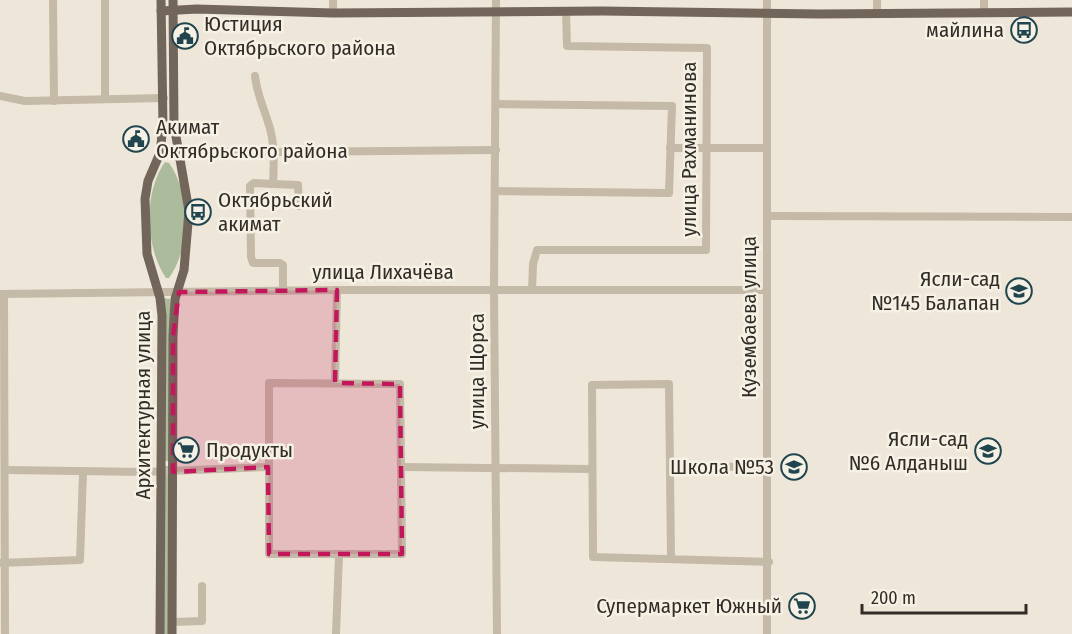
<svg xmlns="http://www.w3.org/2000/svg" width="1072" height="634" viewBox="0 0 1072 634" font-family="'Fira Sans Condensed',sans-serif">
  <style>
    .green { fill: #acbb9b }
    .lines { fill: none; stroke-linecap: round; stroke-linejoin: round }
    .minor { stroke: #c5b9a7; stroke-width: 8 }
    .major { stroke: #726559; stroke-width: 9 }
    .marked { fill: #c2185b; fill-opacity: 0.2; stroke: #c2185b; stroke-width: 4.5; stroke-dasharray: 12 8; stroke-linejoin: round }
    .labels { text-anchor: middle; stroke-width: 5; stroke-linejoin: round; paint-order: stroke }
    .poi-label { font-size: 21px; fill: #322c27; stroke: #f6f1e5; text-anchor: end }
    .street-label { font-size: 21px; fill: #322c27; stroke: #f6f1e5 }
  </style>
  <rect width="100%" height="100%" fill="#eee7d9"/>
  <g class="green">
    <path d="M165,162l4,1c22,31 22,84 0,115h-3c-21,-31 -23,-85 -1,-116z"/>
    <path d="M163,298l7,1v162h-6z"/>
    <path d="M163,466h8l-1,168h-8z"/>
  </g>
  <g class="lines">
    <g class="minor">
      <path d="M53,0l1,101"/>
      <path d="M105,0v98"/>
      <path d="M333,0v13"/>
      <path d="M496,0l-2,289 3,345"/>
      <path d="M877,0v13"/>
      <path d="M984,13v-13"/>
      <path d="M255,76c2,18 8,30 13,46 7,19 6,42 5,62l-19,-1 -4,3 1,71 2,6h27l3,2v26"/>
      <path d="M0,96l25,5 139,-3"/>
      <path d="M670,148h96"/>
      <path d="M160,153l336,-3"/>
      <path d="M273,184l25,1 1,21"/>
      <path d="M496,191l173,2 3,-87 -175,-2"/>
      <path d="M767,216l305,1"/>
      <path d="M532,290l1,-26 4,-14h169l1,-202 -140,-2 -1,-35"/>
      <path d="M0,294l337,-4h430"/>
      <path d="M4,294l1,340"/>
      <path d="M269,383l131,1 2,170h-133z"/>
      <path d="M335,383l2,-93"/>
      <path d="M402,467l190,2"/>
      <path d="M671,468l97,-2"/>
      <path d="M6,470l139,2 123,-5"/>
      <path d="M671,558l-2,-174 -77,1 1,172 176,5"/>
      <path d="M0,563l80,-3 3,-88"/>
      <path d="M172,622l30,-1v-35"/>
      <path d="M336,634l3,-79"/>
      <path d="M767,634v-634"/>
    </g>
    <g class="major">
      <path d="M161,11l36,-2 136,4 269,-2 218,3 252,-2"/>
      <path d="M160,634l2,-318 -2,-18 -13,-44 -2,-55 3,-18 12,-28 3,-27 -2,-126"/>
      <path d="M172,634l1,-298 2,-37 9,-29 5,-59 -15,-86 -1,-125"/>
    </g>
  </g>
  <path class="marked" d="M337,290l-2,93 65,1 2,170h-133l-1,-87 -95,5v-136l6,-44z"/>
  <defs>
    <g id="bus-ring" transform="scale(1.35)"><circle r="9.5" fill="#f6f1e5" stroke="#21454f" stroke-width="1.5"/><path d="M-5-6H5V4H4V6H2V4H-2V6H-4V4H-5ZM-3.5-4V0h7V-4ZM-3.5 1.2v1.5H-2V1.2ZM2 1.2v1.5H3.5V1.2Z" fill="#21454f"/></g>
    <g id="civic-ring" transform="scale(1.35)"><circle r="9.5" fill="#f6f1e5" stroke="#21454f" stroke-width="1.5"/><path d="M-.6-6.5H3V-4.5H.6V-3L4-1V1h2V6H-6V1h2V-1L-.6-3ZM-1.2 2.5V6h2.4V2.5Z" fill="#21454f"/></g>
    <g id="school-ring" transform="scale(1.35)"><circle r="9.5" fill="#f6f1e5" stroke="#21454f" stroke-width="1.5"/><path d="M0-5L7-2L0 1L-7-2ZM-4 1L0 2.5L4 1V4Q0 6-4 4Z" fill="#21454f"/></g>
    <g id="supermarket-ring" transform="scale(1.35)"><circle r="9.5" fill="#f6f1e5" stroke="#21454f" stroke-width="1.5"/><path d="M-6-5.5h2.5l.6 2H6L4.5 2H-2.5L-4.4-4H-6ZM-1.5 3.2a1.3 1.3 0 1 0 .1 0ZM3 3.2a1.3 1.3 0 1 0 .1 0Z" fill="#21454f"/></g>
  </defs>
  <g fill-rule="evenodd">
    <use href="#bus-ring" x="1024" y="30"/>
    <use href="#civic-ring" x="185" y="36"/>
    <use href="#civic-ring" x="136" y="139"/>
    <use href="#bus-ring" x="198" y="212"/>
    <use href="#school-ring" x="1019" y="291"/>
    <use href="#supermarket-ring" x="186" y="450"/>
    <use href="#school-ring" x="988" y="451"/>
    <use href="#school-ring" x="794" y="467"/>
    <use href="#supermarket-ring" x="802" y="606"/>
  </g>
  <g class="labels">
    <g class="poi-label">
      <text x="204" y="31" text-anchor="start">Юстиция<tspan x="204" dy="24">Октябрьского района</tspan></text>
      <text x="1004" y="37">майлина</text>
      <text x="156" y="134" text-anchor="start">Акимат<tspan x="156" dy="24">Октябрьского района</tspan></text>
      <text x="218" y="207" text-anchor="start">Октябрьский<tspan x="218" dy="24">акимат</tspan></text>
      <text x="1000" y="286">Ясли-сад<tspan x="1000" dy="24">№145 Балапан</tspan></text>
      <text x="968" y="446">Ясли-сад<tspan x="968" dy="24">№6 Алданыш</tspan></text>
      <text x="206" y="457" text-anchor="start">Продукты</text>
      <text x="774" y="474">Школа №53</text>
      <text x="782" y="613">Супермаркет Южный</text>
    </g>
    <g class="street-label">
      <text transform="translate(689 149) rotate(-90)" y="7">улица Рахманинова</text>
      <text x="383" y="279">улица Лихачёва</text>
      <text transform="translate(749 317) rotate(-90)" y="7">Кузембаева улица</text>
      <text transform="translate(477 371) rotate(-90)" y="7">улица Щорса</text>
      <text transform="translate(143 405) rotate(-90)" y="7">Архитектурная улица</text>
    </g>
  </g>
  <path d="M862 604v9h164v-9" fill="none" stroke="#322c27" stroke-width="3"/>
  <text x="871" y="604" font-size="18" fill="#322c27" stroke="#f6f1e5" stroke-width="4.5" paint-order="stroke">200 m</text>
</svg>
